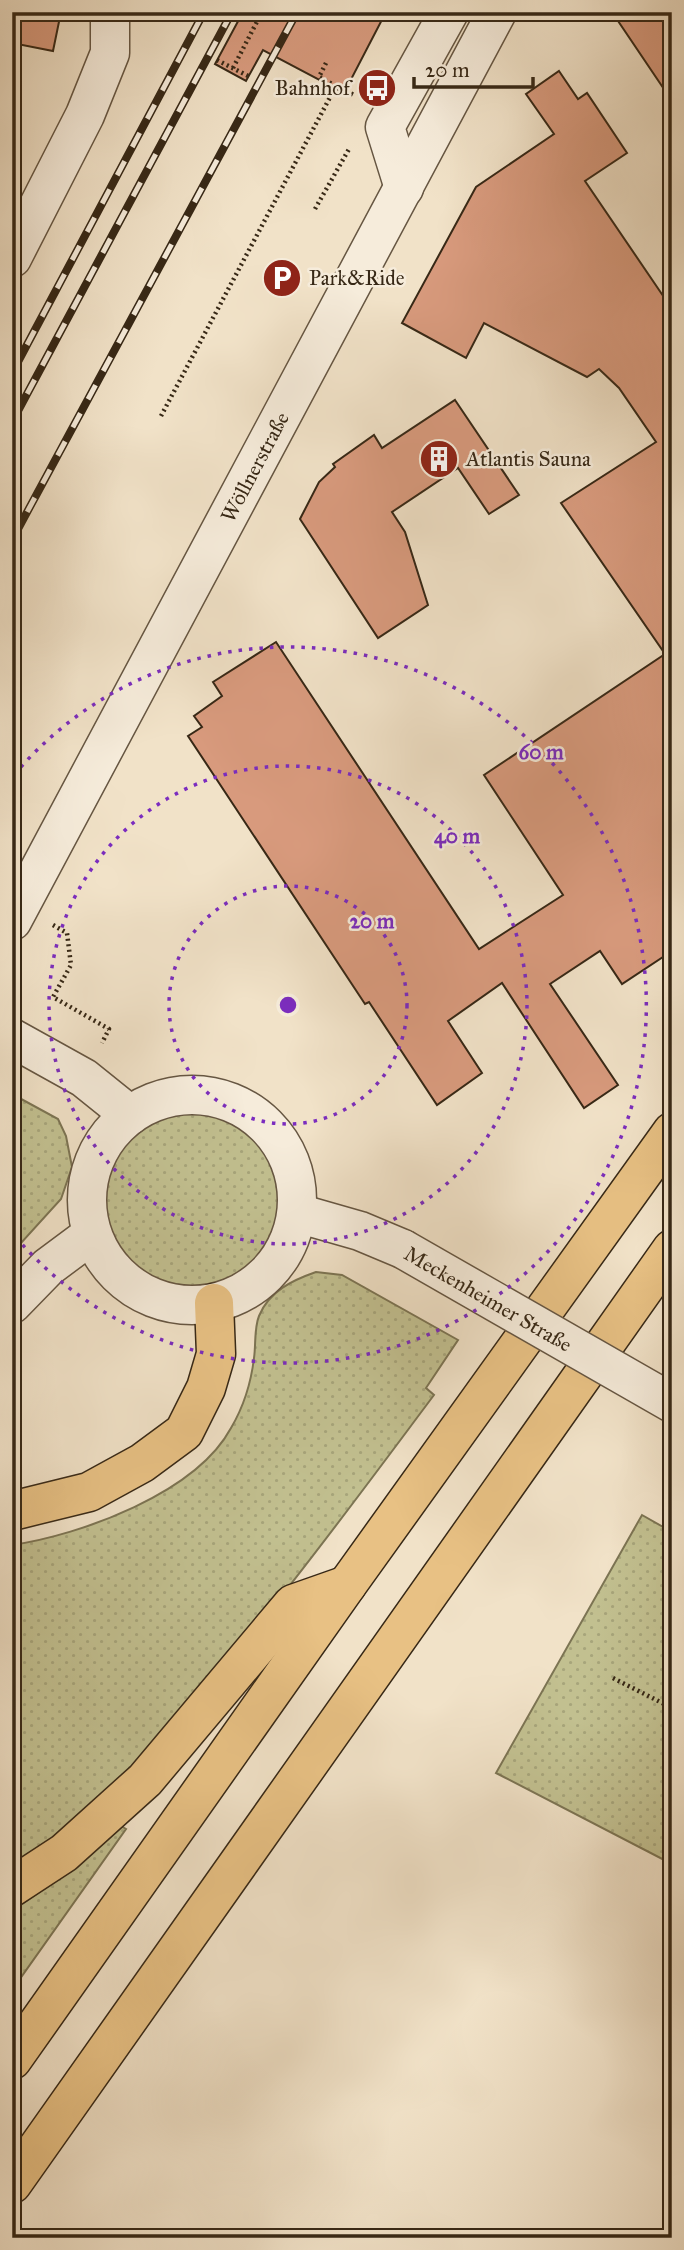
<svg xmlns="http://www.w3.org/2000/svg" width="684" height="2250" viewBox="0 0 684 2250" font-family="'IM FELL Great Primer',serif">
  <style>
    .grass { fill: url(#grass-dots); stroke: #7c7453; stroke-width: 2 }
    .building { fill: #d89a7d; stroke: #372816; stroke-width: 2 }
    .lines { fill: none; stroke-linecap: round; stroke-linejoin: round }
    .minor-casing { stroke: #665642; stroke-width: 41 }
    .highway-casing { stroke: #372816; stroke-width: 41 }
    .path { stroke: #372816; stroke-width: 4.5; stroke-dasharray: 2 3.5; stroke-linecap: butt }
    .minor { stroke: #f6ecdb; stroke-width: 38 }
    .highway { stroke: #e8c184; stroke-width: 38 }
    .rail-casing { stroke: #372816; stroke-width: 8 }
    .rail { stroke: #f6ecdb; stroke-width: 5; stroke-dasharray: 16; stroke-linecap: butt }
    .minor-bridge-casing { stroke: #665642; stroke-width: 41; stroke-linecap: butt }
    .minor-bridge { stroke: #f6ecdb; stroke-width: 38 }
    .ring { fill: none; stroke: #7b2cbf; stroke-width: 3.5; stroke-dasharray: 3.5 7 }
    .labels { text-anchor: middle; stroke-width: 5; stroke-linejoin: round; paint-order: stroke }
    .poi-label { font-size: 21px; fill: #372816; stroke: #f6ecdb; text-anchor: start }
    .street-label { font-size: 21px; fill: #372816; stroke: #f6ecdb }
    .centre { fill: #7b2cbf; stroke: #f6ecdb; stroke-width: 3.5 }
    .ring-label { font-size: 21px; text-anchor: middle; font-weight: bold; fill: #7b2cbf; stroke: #f6ecdb; stroke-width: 5; stroke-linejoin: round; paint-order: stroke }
  </style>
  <defs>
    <pattern id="grass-dots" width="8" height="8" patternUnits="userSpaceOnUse" patternTransform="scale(1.75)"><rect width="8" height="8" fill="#c2c090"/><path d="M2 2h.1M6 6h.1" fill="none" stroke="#a7a57b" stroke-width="1.8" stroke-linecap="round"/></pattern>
  </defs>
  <rect width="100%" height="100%" fill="#f1e2c8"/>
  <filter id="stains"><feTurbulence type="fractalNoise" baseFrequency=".00286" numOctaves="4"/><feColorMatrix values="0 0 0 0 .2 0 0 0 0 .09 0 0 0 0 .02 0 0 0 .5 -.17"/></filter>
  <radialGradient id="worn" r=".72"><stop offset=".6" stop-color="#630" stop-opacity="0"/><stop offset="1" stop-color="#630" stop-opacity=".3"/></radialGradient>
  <g class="grass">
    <path d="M12,1094l46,25 8,17 6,31 -11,32 -49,54z"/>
    <circle cx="192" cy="1200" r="105"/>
    <path d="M316,1272l26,3 116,65 -32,48 8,7c-104,139 -206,280 -330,402 -27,27 -61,49 -92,72v-324c69,-10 184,-52 219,-117 13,-22 20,-45 23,-70 2,-13 0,-30 5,-42 10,-25 34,-36 57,-44z"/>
    <path d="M642,1515l30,17v332l-176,-91z"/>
    <path d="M121,1826l5,3 -114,161v-79l68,-47z"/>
  </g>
  <g class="building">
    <path d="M12,12h49l-8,39 -41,-8z"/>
    <path d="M243,12h143l-42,81 -81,-43 -17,31 -31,-17z"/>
    <path d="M612,12h60v89z"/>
    <path d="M559,71l19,28 9,-6 40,60 -42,28 87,128v642l-50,33 -22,-33 -50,33 68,101 -34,23 -82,-125 -54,38 34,52 -45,32 -68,-103 -4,2 -177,-268 14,-9 -8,-11 28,-20 -9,-14 63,-40 203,307 84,-54 -79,-120 181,-121 -104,-151 95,-61 -37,-54 -20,-19 -12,8 -103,-54 -18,35 -64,-35 74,-136 78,-53 -28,-40z"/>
    <path d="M455,400l64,95 -30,19 -31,-46 -66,44 13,20 23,73 -50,33 -78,-119 19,-37 16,-15 -2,-3 41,-29 8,13z"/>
  </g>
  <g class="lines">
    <g class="minor-casing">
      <g id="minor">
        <path d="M404,188l-19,-61 64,-115"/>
        <path d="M12,258l73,-143 25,-62v-41"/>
        <path d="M12,921l485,-909"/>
        <path d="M12,1038l72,40 46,37"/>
        <circle cx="192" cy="1200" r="105"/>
        <path d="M297,1213l63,18 43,18"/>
        <path d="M12,1304l36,-37 43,-32"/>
      </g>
    </g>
    <g class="highway-casing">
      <g id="highway">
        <path d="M12,1511l77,-19 53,-29 42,-31 22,-44 10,-34 -2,-51"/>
        <path d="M12,1887l52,-34 81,-73 148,-176 54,-19"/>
        <path d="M12,2060l335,-475 325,-453"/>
        <path d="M12,2184l660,-935"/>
      </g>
    </g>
    <g class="path">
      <path d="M217,60l33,17"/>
      <path d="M326,63l-7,14 17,9"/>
      <path d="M233,68l29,-56"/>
      <path d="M315,209l34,-60"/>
      <path d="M161,416l175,-330 20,10"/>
      <path d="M53,925l14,8 4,32 -18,32 56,32 -7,14"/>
      <path d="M613,1678l59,30"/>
    </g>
    <use href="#minor" class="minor"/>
    <use href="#highway" class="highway"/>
    <g class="rail-casing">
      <g id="rail">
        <path d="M12,373l192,-361"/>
        <path d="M12,422l220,-410"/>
        <path d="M12,540l285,-528"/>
      </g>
    </g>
    <use href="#rail" class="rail"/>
    <g class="minor-bridge-casing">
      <path id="minor-bridge" d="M403,1249l269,154"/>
    </g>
    <use href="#minor-bridge" class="minor-bridge"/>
  </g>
  <g class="ring">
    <circle cx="288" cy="1005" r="119"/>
    <circle cx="288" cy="1005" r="239"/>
    <path d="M14 775A358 358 0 1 1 14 1235"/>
  </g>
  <defs>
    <g id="bus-disc" transform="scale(2.0125)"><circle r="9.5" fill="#8f2418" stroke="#f6ecdb"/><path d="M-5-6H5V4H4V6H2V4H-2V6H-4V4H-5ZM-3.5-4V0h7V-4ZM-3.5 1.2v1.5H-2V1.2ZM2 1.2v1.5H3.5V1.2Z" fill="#fff"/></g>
    <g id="parking-disc" transform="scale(2.0125)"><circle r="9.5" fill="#8f2418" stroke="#f6ecdb"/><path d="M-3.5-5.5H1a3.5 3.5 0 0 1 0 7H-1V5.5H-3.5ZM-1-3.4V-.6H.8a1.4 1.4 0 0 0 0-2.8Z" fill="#fff"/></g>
    <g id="building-disc" transform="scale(2.0125)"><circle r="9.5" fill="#8f2418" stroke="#f6ecdb"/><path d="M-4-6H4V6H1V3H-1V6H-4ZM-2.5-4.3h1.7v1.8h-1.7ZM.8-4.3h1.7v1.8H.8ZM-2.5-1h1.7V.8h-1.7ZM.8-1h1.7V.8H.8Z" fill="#fff"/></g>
  </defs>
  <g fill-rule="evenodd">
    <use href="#bus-disc" x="377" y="88"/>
    <use href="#parking-disc" x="282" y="278"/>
    <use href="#building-disc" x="439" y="459"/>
  </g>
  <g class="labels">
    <g class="poi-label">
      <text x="350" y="95" text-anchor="end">Bahnhof</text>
      <text x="309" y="285">Park&amp;Ride</text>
      <text x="466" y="466">Atlantis Sauna</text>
    </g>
    <g class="street-label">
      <text transform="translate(255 467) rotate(-62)" y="7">Wöllnerstraße</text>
      <text transform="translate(488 1299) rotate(30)" y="7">Meckenheimer Straße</text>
    </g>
  </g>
  <circle cx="288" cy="1005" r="10" class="centre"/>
  <g class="ring-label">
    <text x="541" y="759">60 m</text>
    <text x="457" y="843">40 m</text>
    <text x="372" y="928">20 m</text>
  </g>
  <rect width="684" height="2250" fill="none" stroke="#f1e2c8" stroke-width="42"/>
  <rect x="14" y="14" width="656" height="2222" fill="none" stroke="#372816" stroke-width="3.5"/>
  <rect x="21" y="21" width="642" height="2208" fill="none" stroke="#372816" stroke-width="2"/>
  <path d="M414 77v10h119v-10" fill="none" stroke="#372816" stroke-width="3.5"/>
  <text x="425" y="77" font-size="21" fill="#372816" stroke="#f6ecdb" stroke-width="5" paint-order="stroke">20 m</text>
  <rect width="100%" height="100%" filter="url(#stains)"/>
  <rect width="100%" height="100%" fill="url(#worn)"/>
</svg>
